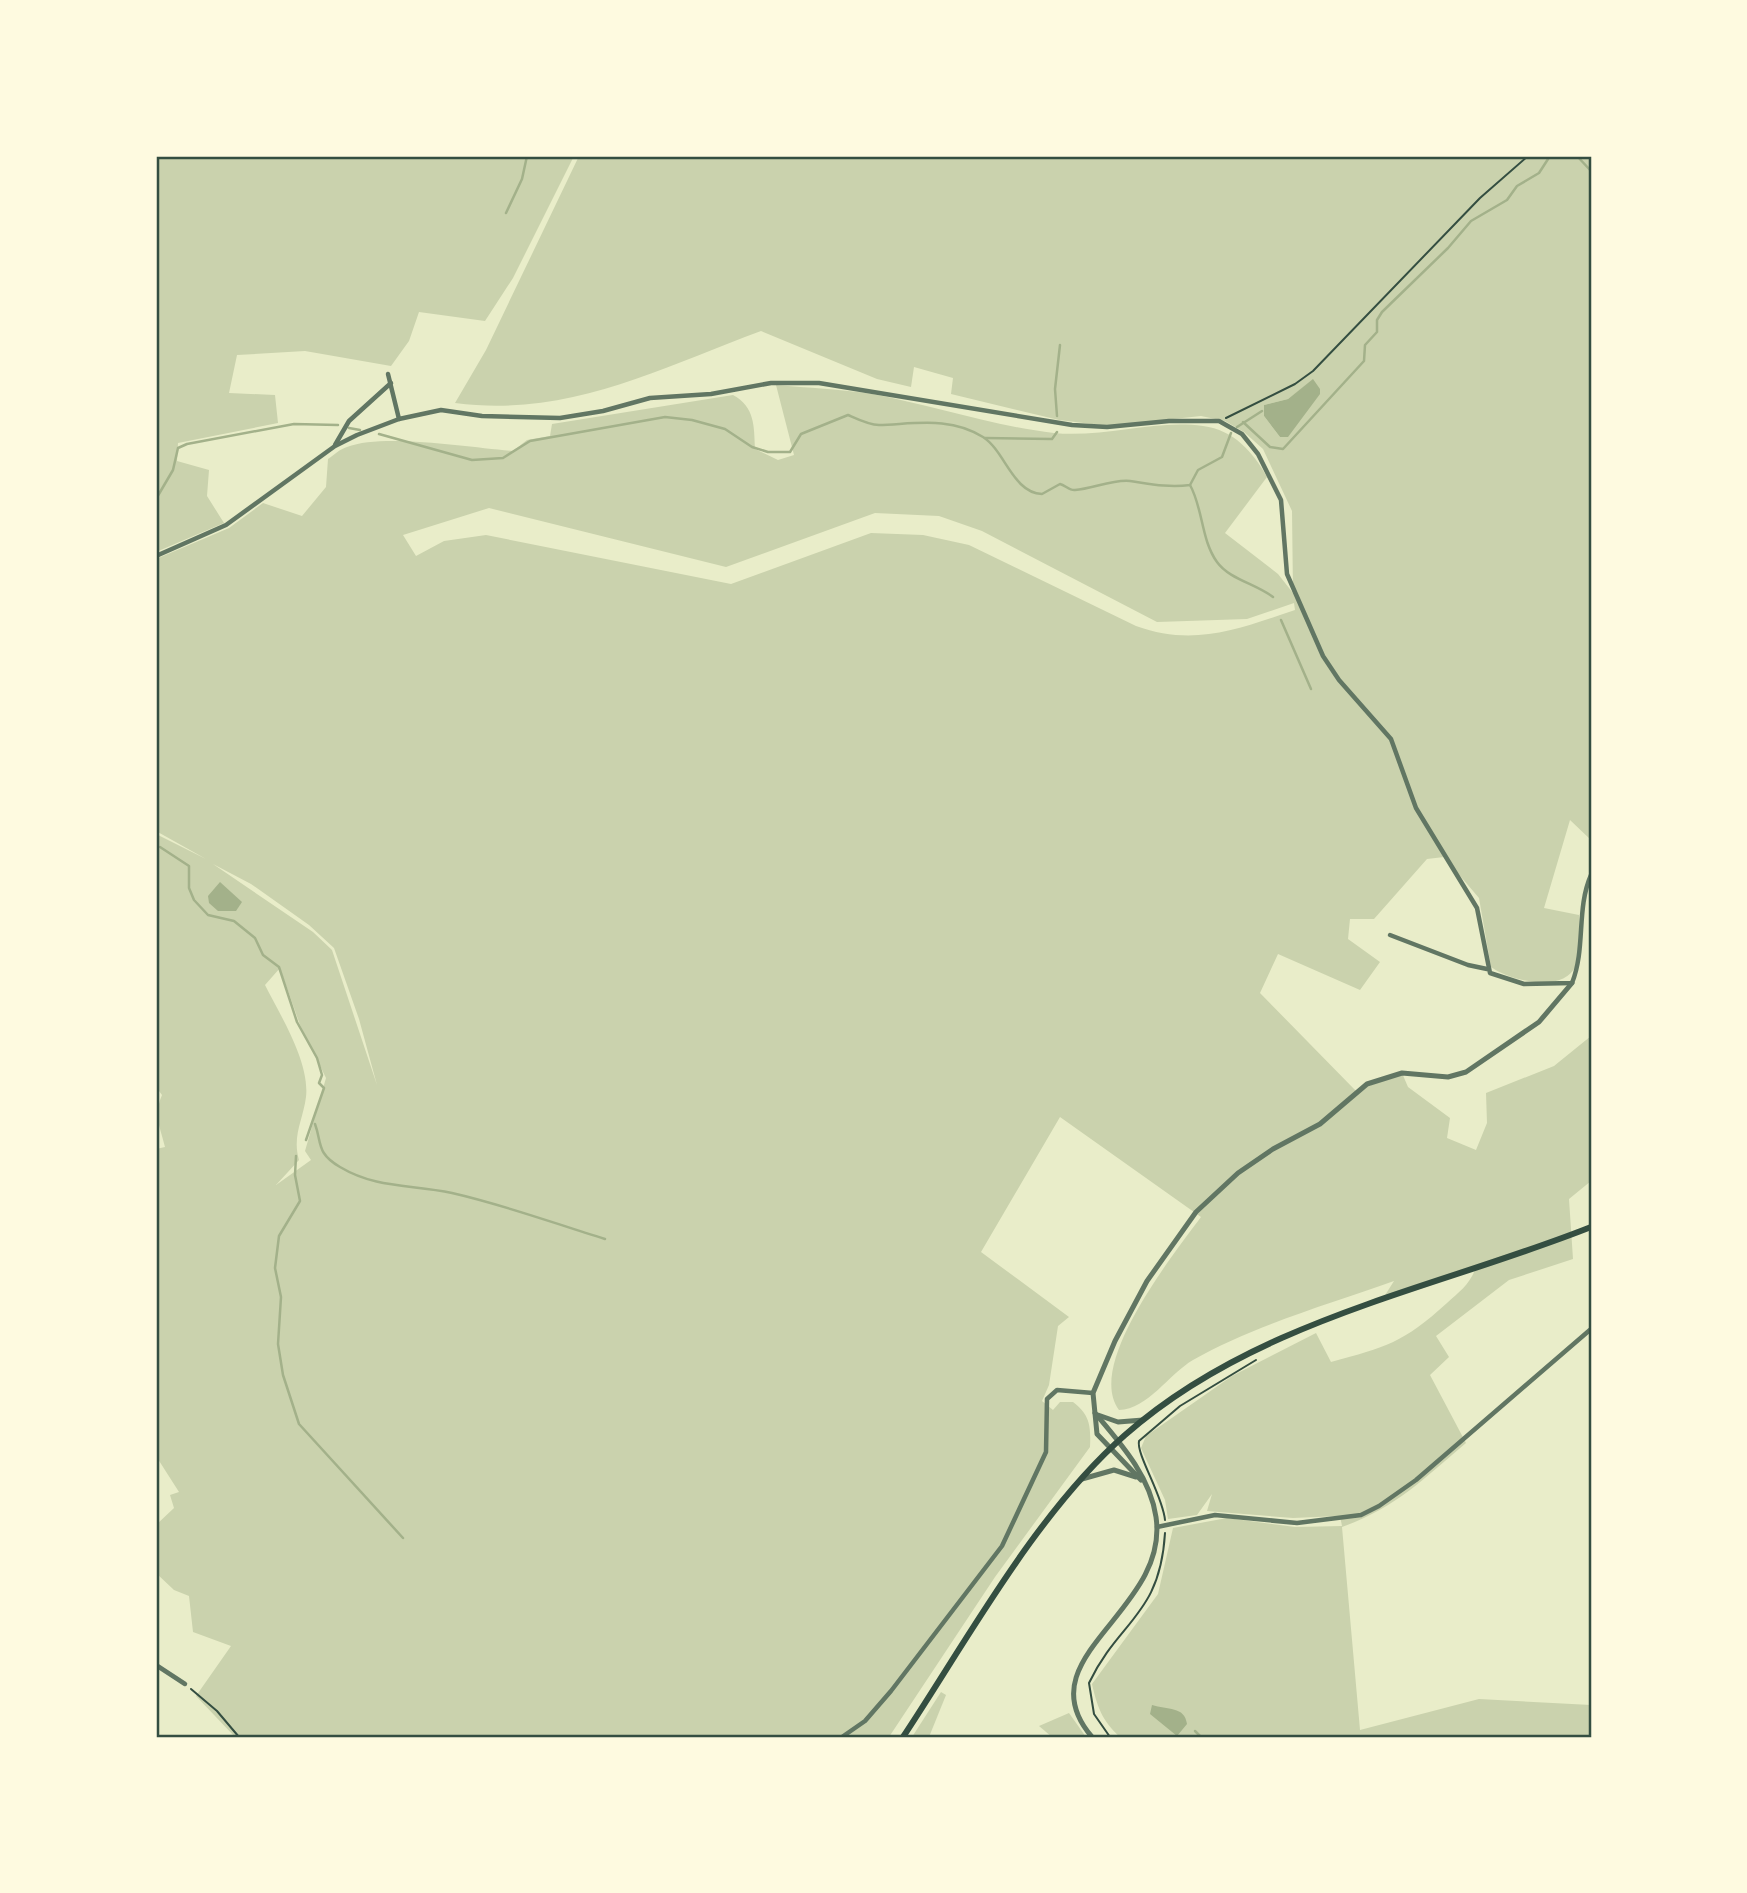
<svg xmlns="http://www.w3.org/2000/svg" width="1747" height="1893" viewBox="0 0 1747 1893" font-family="Inter,sans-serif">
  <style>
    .green { fill: #cad2ad; fill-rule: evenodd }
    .water { fill: #a3b18a }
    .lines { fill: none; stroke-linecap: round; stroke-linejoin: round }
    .stream { stroke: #a3b18a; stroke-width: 2.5 }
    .path { stroke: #344e41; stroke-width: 2 }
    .minor { stroke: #617663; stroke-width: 4.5 }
    .tertiary { stroke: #617663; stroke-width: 5 }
    .primary { stroke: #344e41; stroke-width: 6 }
    .neatline { fill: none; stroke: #344e41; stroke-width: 2.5 }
  </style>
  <rect width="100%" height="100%" fill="#e9edc9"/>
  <g class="green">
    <path d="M156,156h418l-61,122 -28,43 -66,-9 -10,29 -18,25 -86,-15 -68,4 -8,38 46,2 3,28 -100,20 -1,18 32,9 -2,26 17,27 -68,29z"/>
    <path d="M579,156h1012v684l-21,-20 -26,88 35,7c0,15 2,37 -3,50 -11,29 -66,16 -85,2l-12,-69 -35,-41 -17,2 -53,60h-24l-2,20 32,23 -20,28 -82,-36 -18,39 96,98 46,-18 6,14 42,31 -3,20 29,12 11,-27 -1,-30 68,-27 37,-30v145l-22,18 4,60 -64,21 -73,56 13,21 -19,18 36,68c-44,37 -69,64 -124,84l18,203 119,-31 112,6v32h-471c-18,-16 -23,-31 -28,-53l66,-90 15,-66 54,-10 68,9 47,-1 -2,-10 -47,2 -86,-7 5,-17 -15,21 -29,4 -3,-19 -24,-52 5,-12 86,-60 84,-43 15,29c55,-15 72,-19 116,-59 11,-10 22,-18 28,-33l-93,30 12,-19c-65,23 -141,45 -201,79 -24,14 -45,49 -74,50 -34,-45 54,-155 82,-193l-141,-100 -79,135 88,65 -11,9 -9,59 -7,16 11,9 7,-8h13c17,13 18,24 17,45l-95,130 -106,160h-654l-39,-41 35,-50 -38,-14 -4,-36 -15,-6 -18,-17v-48l18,-17 -4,-13 9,-3 -23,-36v-307l9,-2c-5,-21 -12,-31 -3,-52l-6,-8v-182l3,-4 -3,-3v-64l50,25 -50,-28v-272l73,-31 34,-25 39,13 24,-29 2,-28c6,-4 12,-10 19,-12 38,-14 123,1 166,4l14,-11 23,-4 2,-12 181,-29c22,12 21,31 22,54l23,11 16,-5 -18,-70c32,3 64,4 96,9 60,11 121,32 182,39 50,5 102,-14 149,-7 31,4 50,26 64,51l-42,56 53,41 15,19 -1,-82 -29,-62 -19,-17 -19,-11 -24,-5 -93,10 -49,-6 -108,-26 2,-16 -39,-11 -3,20 -34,-8 -116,-48c-103,38 -193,87 -306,72l31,-53zM1313,380l-33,57 -16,-21v-11l24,-6zM489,508l237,59 149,-54 64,3 43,15 175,91 90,-3 47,-16 1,7c-57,19 -101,37 -159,16l-167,-81 -46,-10 -52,-2 -140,51 -245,-49 -42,6 -28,15 -13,-21zM213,864l38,20 58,41 25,23 25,71 18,66 -45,-135 -19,-18zM280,968l20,57 26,53 -21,73 6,9 -35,25 23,-25c-7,-24 4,-40 7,-63 4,-35 -26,-82 -41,-112z"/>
    <path d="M941,1692l5,3 -17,42h-17z"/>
    <path d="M1069,1713l17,24h-34l-13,-11z"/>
  </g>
  <g class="water">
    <path d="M1313,379l7,10v5l-32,43h-8l-16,-21v-11l24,-6z"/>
    <path d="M220,882l22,20 -6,9h-18l-9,-8 -1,-7z"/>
    <path d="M1152,1705c15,5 33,1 35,19l-10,12 -27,-22z"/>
  </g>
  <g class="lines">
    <g class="stream">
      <path d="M1577,156l14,15"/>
      <path d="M506,213l16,-34 5,-23"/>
      <path d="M1057,416l-2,-27 5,-44"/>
      <path d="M1243,422l27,25 13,2 81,-88 1,-16 12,-13v-12l5,-8 66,-64 23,-27 36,-21 10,-14 22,-13 11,-17"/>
      <path d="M1237,427l25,-16"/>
      <path d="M349,428l11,2"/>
      <path d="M379,434l93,26 31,-2 27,-17 135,-24 27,3 33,9 27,18 16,5h22l11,-18 47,-19c9,4 21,10 31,10 35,-1 71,-9 104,12 22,14 30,56 59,57l18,-10c5,1 10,7 15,6 17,-1 38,-11 55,-9 20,3 39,7 60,4l8,-15 24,-13 9,-24"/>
      <path d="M985,438l67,1 5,-7"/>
      <path d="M1190,485c13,23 11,55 27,77 12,17 39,22 56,35"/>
      <path d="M156,499l17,-29 5,-22 9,-4 107,-20 44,1"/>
      <path d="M1281,620l30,69"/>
      <path d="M160,847l29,19v22l5,12 14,15 26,6 21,17 8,17 16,12 18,55 20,36 5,17 -3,8 5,5 -18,52"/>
      <path d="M315,1124c7,19 1,29 25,43 37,22 71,17 112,26 53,12 101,30 153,46"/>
      <path d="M296,1156l-1,19 5,26 -21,35 -4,32 6,29 -3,47 5,31 16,49 104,114"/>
      <path d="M1195,1731l6,6"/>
    </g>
    <g class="path">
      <path d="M1226,418l69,-34 18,-13 167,-173 48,-42"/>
      <path d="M1165,1520c-2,-24 -29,-66 -26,-79l41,-35 76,-46"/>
      <path d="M191,1689l26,22 22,26"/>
      <path d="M1110,1737l-16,-23 -5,-31c30,-63 71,-67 76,-150"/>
    </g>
    <g class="minor">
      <path d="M388,374l11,45"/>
      <path d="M335,445l14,-24 42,-38"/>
      <path d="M156,556l70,-31 109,-79 22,-11 42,-16 42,-9 41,6 78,2 43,-7 47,-13 61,-4 60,-11h48l253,42 35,2 62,-6h50l23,13 16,20 23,46 6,74 36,82 16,24 52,59 25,69 61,100 13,65 34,11 48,-1c14,-35 4,-74 19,-108"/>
      <path d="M1390,935l78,30 19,4"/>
      <path d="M1157,1527l58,-12 82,8 64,-8 18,-9 37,-26 175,-151"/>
      <path d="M156,1665l29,19"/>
      <path d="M842,1737l23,-16 26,-30 111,-145 44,-94 1,-53 10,-9 36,3"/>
    </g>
    <g class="tertiary">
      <path d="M1098,1415l20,7 25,-2"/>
      <path d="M1082,1479l32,-9 22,7"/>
      <path d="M1141,1480l-44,-46 -4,-41 22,-52 32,-60 49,-69 42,-39 35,-24 47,-25 47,-40 35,-11 46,4 18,-5 73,-50 33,-39"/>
      <path d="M1092,1737c-69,-80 78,-125 64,-220 -6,-41 -35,-73 -61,-104"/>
    </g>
    <path class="primary" d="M903,1737c65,-98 133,-224 222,-302 130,-115 310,-146 466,-208"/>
  </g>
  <rect width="1747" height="1893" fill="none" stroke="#fefae0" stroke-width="315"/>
  <rect x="158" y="158" width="1432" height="1578" class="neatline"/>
</svg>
